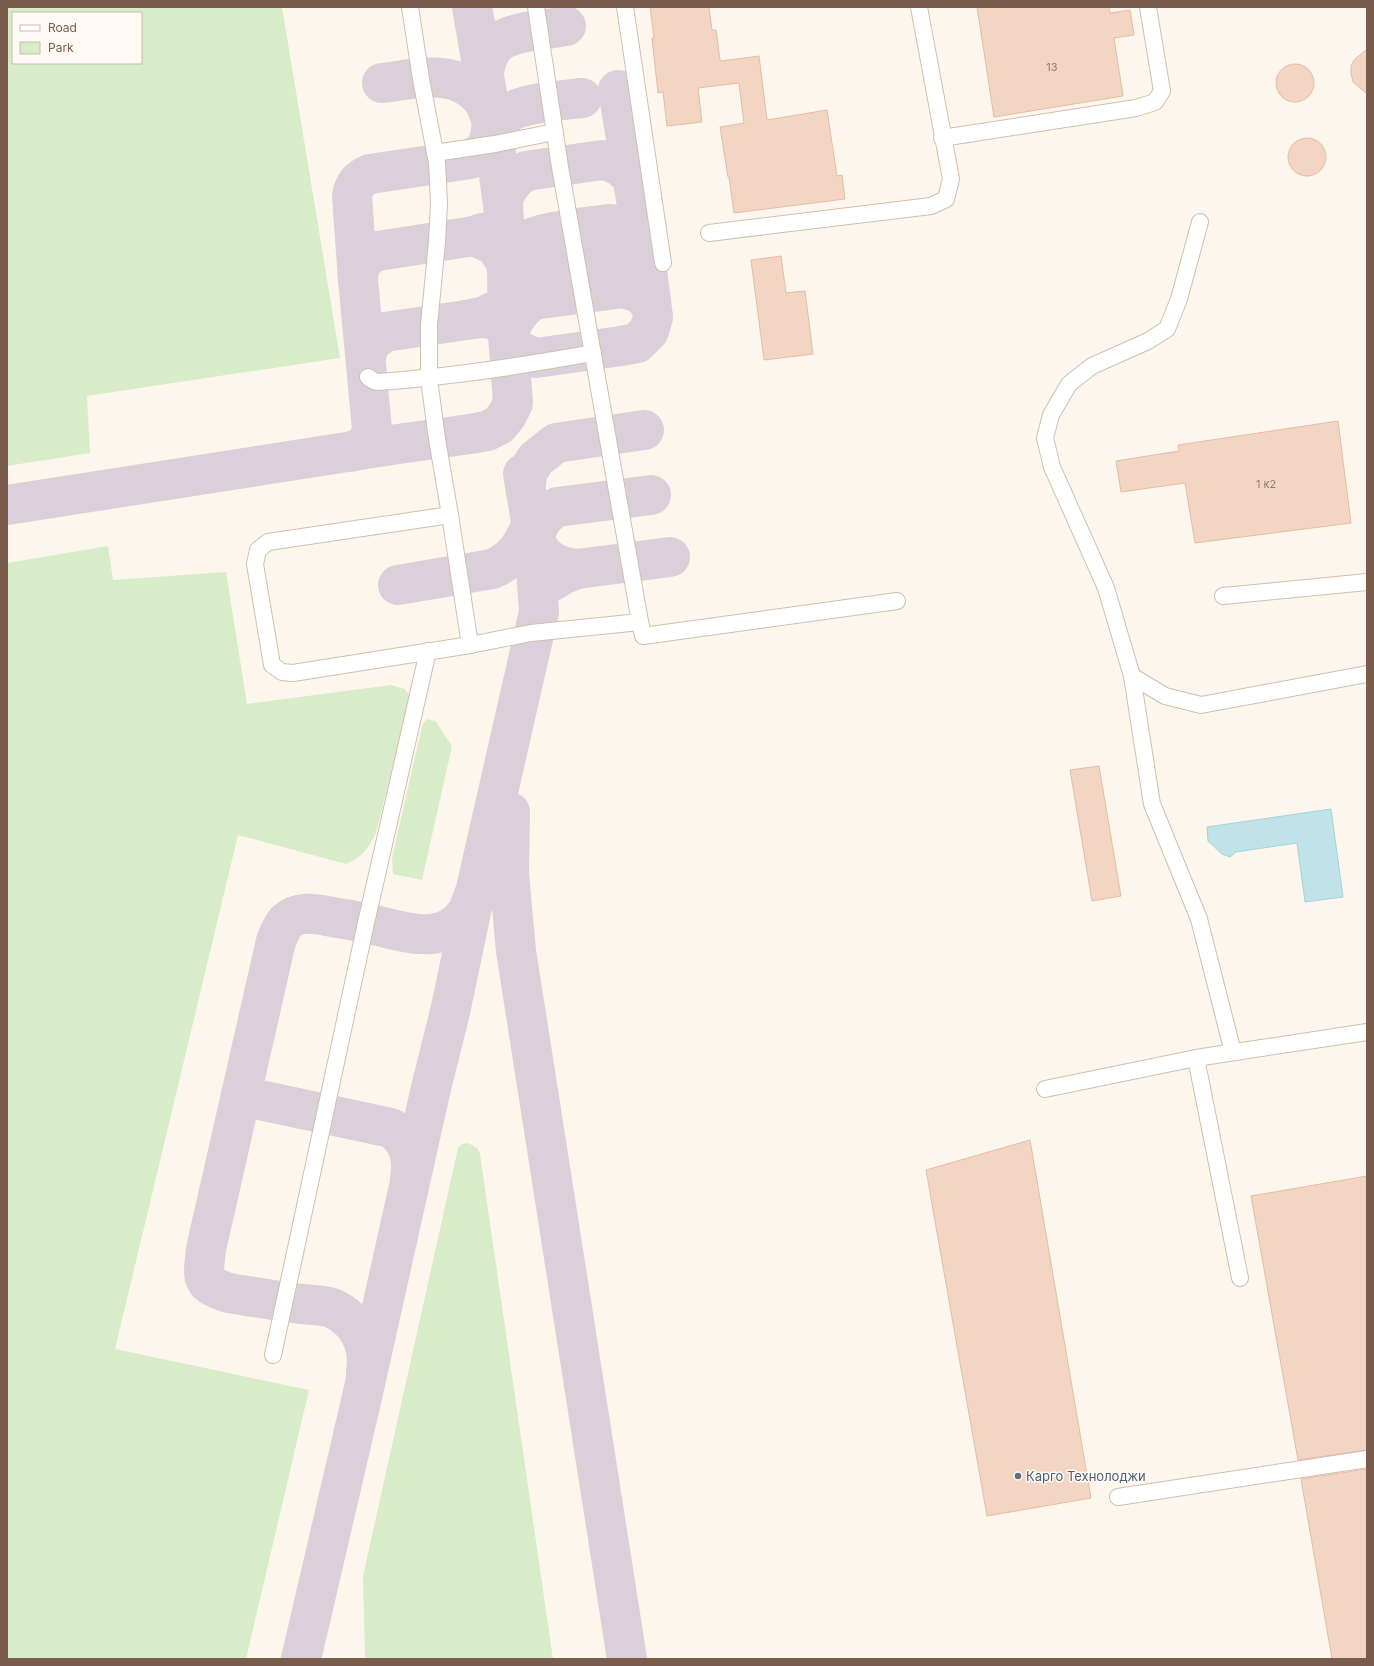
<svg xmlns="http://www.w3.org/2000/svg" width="1374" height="1666" viewBox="0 0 1374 1666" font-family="Inter,sans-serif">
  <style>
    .green { fill: #d8ecc9; fill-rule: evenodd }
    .water { fill: #bfe3e8; stroke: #a5d3da }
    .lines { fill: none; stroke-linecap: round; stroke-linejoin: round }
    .taxiway { stroke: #dbcfda; stroke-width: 40 }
    .building { fill: #f3d5c3; stroke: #e6bba3 }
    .minor-casing { stroke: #d1beb0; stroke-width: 18 }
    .minor { stroke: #fff; stroke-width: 16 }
    .service-dot { fill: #5c6f8a; stroke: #fffaf3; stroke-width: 1.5 }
    .labels { text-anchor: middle; stroke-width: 3; stroke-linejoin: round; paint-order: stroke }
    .number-label { font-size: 11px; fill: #987a6a }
    .service-label { font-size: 13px; fill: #4e5e75; stroke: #fffaf3; text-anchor: start }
  </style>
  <rect width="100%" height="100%" fill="#fdf6ec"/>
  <g class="green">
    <path d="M7,7h275l58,351 -253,38 3,57 -83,13zM13,13h128v50h-128z"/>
    <path d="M108,546l5,34 113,-8 21,132 144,-19 14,4 5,7 -34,137c-7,15 -15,25 -30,31l-108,-29 -123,514 194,41 -63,269h-239v-1096z"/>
    <path d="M429,719l7,3 16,24 -30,134 -29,-6 -1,-16 30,-132 3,-5z"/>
    <path d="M468,1143l9,5 3,6 73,505h-188l-2,-83 95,-428 4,-4z"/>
  </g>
  <path class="water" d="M1331,809l12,88 -38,5 -8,-59 -61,9 -6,5 -8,-3 -14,-13 -1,-14z"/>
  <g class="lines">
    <g class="taxiway">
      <path d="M484,72c5,-30 19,-36 47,-41 12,-1 23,-3 35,-5"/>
      <path d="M382,83c34,-4 75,-16 100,16 5,7 7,15 10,23"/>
      <path d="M618,90l26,158"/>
      <path d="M494,137c3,-7 6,-16 12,-22 13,-12 58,-15 76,-17"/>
      <path d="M503,199c4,-12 12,-21 23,-28l76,-11c14,2 22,8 30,18"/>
      <path d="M474,236l21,9 12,19c5,-7 10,-16 17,-22 15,-11 65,-15 85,-18 21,1 42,17 35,40 -1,5 -5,10 -8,14"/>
      <path d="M358,280c0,-15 6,-24 20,-29l96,-15 8,-3"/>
      <path d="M508,305c4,-20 7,-31 27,-38l83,-10"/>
      <path d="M466,320l17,-2 14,2 6,6 12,21 8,6 13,5 85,-12 16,-3 12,-12 4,-14 -8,-62"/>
      <path d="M508,335c5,-16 12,-25 25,-35l91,-12 15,5 12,11"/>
      <path d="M366,356l4,-14 15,-10 81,-12 19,-4 7,-4"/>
      <path d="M350,452c13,-4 19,-9 22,-23l-14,-149 -6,-84c2,-12 7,-17 18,-22l100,-15c19,-8 20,-19 22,-37"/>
      <path d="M526,492v-10l2,-11 8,-12 20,-16 88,-13"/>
      <path d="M7,505l391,-61 72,-10 17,-3 12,-6 8,-10 6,-12 -5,-68 -1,-71 -4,-59 -11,-83 -20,-115"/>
      <path d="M577,569c-22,-3 -34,-9 -43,-30 5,-17 9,-23 23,-32l94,-12"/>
      <path d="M553,581l11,-7 13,-5 93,-12"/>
      <path d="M398,585l94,-16c22,-9 32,-25 40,-46"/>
      <path d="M510,812l-1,61 7,78 111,708"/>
      <path d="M241,1096l150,32c19,13 22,30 19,51"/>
      <path d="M366,1371c4,-27 -8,-51 -34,-63 -8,-3 -21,-3 -30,-4 -24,-3 -48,-7 -73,-11 -30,-10 -26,-14 -23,-44l70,-308c3,-6 5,-14 10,-19 11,-11 27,-9 41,-6 16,3 32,5 48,9 32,8 70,21 92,-13 3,-5 5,-12 7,-17"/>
      <path d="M301,1659l61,-262 69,-309 19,-76 25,-119 64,-281 -5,-73 -11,-65"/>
    </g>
  </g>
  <g class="building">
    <path d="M650,7h59l3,23h4l4,30 1,1 38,-5 8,64 60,-10 10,66 5,-1 3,24 -111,14 -5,-36h-1l-8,-50 24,-4 -5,-40 -41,5 4,34 -35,4 -4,-34 -5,1 -6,-55h2z"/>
    <path d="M977,7h132l1,6 20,-3 4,25 -20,3 9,58 -129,21z"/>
    <path d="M1367,49v45l-14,-12 -2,-9v-7l3,-6z"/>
    <circle cx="1295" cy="83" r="19"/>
    <circle cx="1307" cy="157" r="19"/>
    <path d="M781,256l5,37 19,-2 8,63 -49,6 -13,-100z"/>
    <path d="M1338,421l13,102 -156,20 -10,-60 -64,9 -5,-31 63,-10 -1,-6z"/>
    <path d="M1099,766l22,130 -29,5 -22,-131z"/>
    <path d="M1030,1140l61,358 -104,18 -61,-346z"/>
    <path d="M1367,1176v274l-69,10 -47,-264z"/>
    <path d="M1367,1469v190h-35l-31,-180z"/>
  </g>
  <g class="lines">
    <g class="minor-casing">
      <g id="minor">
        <path d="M410,7l11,72 16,84 2,39 -2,40 -8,83v54l8,60 13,76 -182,27 -10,8 -3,14 17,101 10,7 11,1 177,-28 61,-12 99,-10 6,-1 3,-6 -79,-449 -24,-160"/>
        <path d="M625,7l38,256"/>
        <path d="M942,138l194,-30 19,-6 7,-11 -14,-84"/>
        <path d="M435,153l60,-9 59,-12"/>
        <path d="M1200,222l-21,77 -12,30 -19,12 -56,25 -23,18 -18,31 -6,23 7,29 54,121 26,88 20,128 47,115 34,133"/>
        <path d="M709,233l222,-27 15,-7 5,-20 -32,-172"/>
        <path d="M368,377l6,4 3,1c73,-5 144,-16 216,-29"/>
        <path d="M450,515l20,130"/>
        <path d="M1223,596l144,-14"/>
        <path d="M639,616l4,20 254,-35"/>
        <path d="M1132,676l33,20 36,9 166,-31"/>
        <path d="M1196,1058l44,220"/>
        <path d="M1045,1089l151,-31 171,-26"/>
        <path d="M273,1355l93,-432 62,-272"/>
        <path d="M1118,1497l249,-38"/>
      </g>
    </g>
    <use href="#minor" class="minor"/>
  </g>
  <circle class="service-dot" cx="1018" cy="1476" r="4"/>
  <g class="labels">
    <g class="number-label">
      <text x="1052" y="71">13</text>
      <text x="1266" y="488">1 к2</text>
    </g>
    <g class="service-label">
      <text x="1026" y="1481">Карго Технолоджи</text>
    </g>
  </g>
  <rect width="1374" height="1666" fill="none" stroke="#7a5c4d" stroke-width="16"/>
  <rect x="12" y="12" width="130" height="52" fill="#fffaf3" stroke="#cabbb1"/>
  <rect x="20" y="25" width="20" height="6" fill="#ffffff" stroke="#cabbb1"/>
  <text x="48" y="32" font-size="12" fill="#7a5c4d">Road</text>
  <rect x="20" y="42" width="20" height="12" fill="#d8ecc9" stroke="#cabbb1"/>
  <text x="48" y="52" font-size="12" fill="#7a5c4d">Park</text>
</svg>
